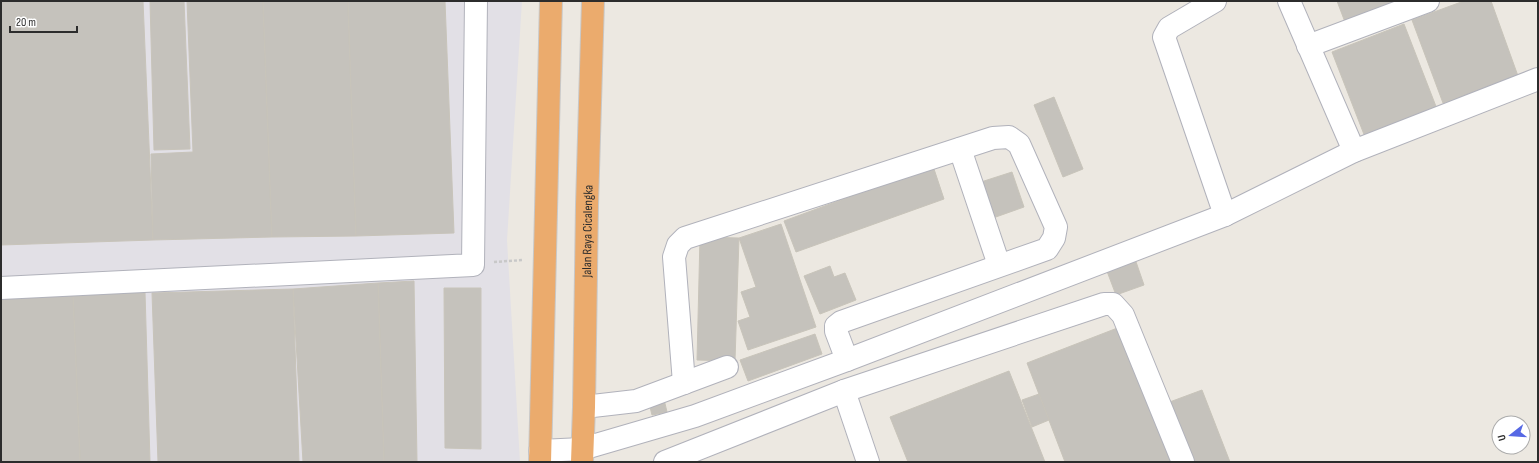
<svg xmlns="http://www.w3.org/2000/svg" width="1539" height="463" viewBox="0 0 1539 463" font-family="'Sofia Sans Condensed',sans-serif">
  <style>
    .industrial { fill: #e2e0e6 }
    .building { fill: #c5c2bc; stroke: #c8c4ba }
    .lines { fill: none; stroke-linecap: round; stroke-linejoin: round }
    .minor-casing { stroke: #b1b2bb; stroke-width: 24 }
    .highway-casing { stroke: #c8c8c8; stroke-width: 24 }
    .path { stroke: #c8c8c8; stroke-width: 2.5; stroke-dasharray: 3 2; stroke-linecap: butt }
    .minor { stroke: #fff; stroke-width: 22 }
    .highway { stroke: #ebab6d; stroke-width: 22 }
    .labels { text-anchor: middle; stroke-width: 3.5; stroke-linejoin: round; paint-order: stroke }
    .street-label { font-size: 13px; fill: #2c2c2c; stroke: #fff }
  </style>
  <rect width="100%" height="100%" fill="#ece8e1"/>
  <path class="industrial" d="M1,1h521l-15,239 13,222h-519z"/>
  <g class="building">
    <path d="M1,1h142l10,239 -152,5z"/>
    <path d="M150,1h34l6,148 -36,1z"/>
    <path d="M187,1h76l9,236 -119,3 -2,-86 42,-2z"/>
    <path d="M263,1h85l8,235 -84,1z"/>
    <path d="M348,1h97l9,232 -98,3z"/>
    <path d="M1337,1h67l-59,21z"/>
    <path d="M1464,1h27l27,75 -75,27 -31,-83z"/>
    <path d="M1404,24l33,85 -72,28 -33,-85z"/>
    <path d="M1054,97l29,72 -20,8 -29,-72z"/>
    <path d="M933,166l11,33 -148,53 -12,-31z"/>
    <path d="M1012,172l12,35 -31,11 -12,-36z"/>
    <path d="M781,224l35,103 -68,23 -10,-29 12,-4 -9,-25 15,-5 -17,-49z"/>
    <path d="M700,237l39,1 -4,123 -38,-1z"/>
    <path d="M1134,256l10,29 -28,10 -11,-29z"/>
    <path d="M830,266l4,11 11,-4 11,27 -36,14 -16,-38z"/>
    <path d="M414,281l3,181h-33l-6,-179z"/>
    <path d="M378,283l6,179h-81l-10,-173z"/>
    <path d="M444,288h37v161l-36,-1z"/>
    <path d="M293,289l6,173h-141l-6,-169z"/>
    <path d="M145,292l5,170h-70l-7,-166z"/>
    <path d="M1,295l72,1 7,166h-79z"/>
    <path d="M1120,327l51,135h-106l-38,-99z"/>
    <path d="M815,334l7,20 -74,27 -8,-21z"/>
    <path d="M1009,371l36,91h-137l-18,-45z"/>
    <path d="M1202,390l28,72h-41l-22,-59z"/>
    <path d="M1039,394l10,26 -17,7 -10,-27z"/>
    <path d="M663,395l4,17 -15,3 -4,-16z"/>
  </g>
  <g class="lines">
    <g class="minor-casing">
      <g id="minor">
        <path d="M1215,1l-46,27 -5,9 61,178"/>
        <path d="M1289,1l65,150"/>
        <path d="M1308,46l120,-45"/>
        <path d="M960,149l39,116"/>
        <path d="M1,288l472,-23 3,-264"/>
        <path d="M684,383l-10,-126 4,-12 7,-7 308,-100 16,-1 10,7 37,83 -2,11 -7,11 -206,73 -5,4v5l11,29"/>
        <path d="M844,391l24,71"/>
        <path d="M584,407l52,-6 91,-34"/>
        <path d="M540,451l42,-2 113,-33 152,-56 378,-145 129,-64 184,-72"/>
        <path d="M665,462l179,-71 260,-87h9l10,11 60,147"/>
      </g>
    </g>
    <g class="highway-casing">
      <g id="highway">
        <path d="M540,462l11,-461"/>
        <path id="s1" d="M582,462l2,-55 3,-202 6,-204"/>
      </g>
    </g>
    <path class="path" d="M494,262l29,-2"/>
    <use href="#minor" class="minor"/>
    <use href="#highway" class="highway"/>
  </g>
  <g class="labels">
    <g class="street-label">
      <text dy="5" stroke="none"><textPath href="#s1" startOffset="231">Jalan Raya Cicalengka</textPath></text>
    </g>
  </g>
  <rect width="1539" height="463" fill="none" stroke="#2c2c2c" stroke-width="4"/>
  <g transform="translate(1511 435) rotate(253)"><circle r="19" fill="#ffffff" stroke="#ababab"/>
  <path d="M0-3L7 15L0 10L-7 15Z" fill="#5668e4"/>
  <text y="-6" font-size="11" font-weight="bold" text-anchor="middle" fill="#2c2c2c">U</text>
  </g>
  <path d="M10 26v6h67v-6" fill="none" stroke="#2c2c2c" stroke-width="2"/>
  <text x="16" y="26" font-size="12" fill="#2c2c2c" stroke="#ffffff" stroke-width="3" paint-order="stroke">20 m</text>
</svg>
